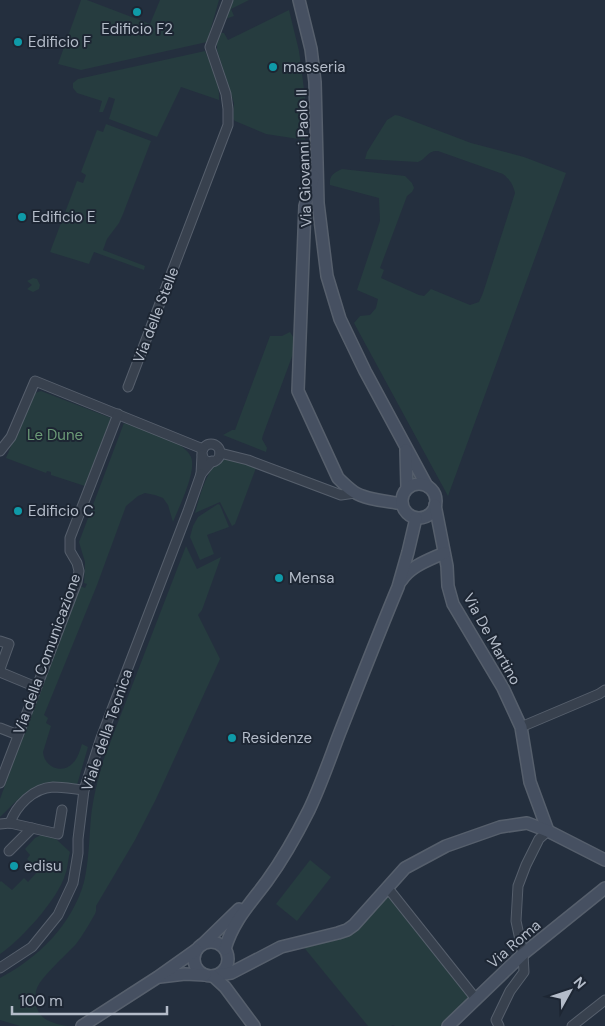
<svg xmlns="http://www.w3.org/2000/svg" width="605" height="1026" viewBox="0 0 605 1026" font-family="'DM Sans',sans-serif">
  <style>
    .green { fill: #263c3f }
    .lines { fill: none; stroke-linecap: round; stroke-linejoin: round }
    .street-casing { stroke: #565f6c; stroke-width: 11 }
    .secondary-casing { stroke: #565f6c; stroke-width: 14 }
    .street { stroke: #38414e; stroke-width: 9 }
    .secondary { stroke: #465061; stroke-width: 11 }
    .culture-dot { fill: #0f9aa8; stroke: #1d2633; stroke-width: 2 }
    .labels { text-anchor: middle; stroke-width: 4; stroke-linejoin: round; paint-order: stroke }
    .poi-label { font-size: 15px; fill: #b4bcc9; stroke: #1d2633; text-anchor: start }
    .street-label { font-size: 15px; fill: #b4bcc9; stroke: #1d2633 }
    .park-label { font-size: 15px; fill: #6b9a76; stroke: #1d2633 }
  </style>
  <rect width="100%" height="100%" fill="#242f3e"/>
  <g class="green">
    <path d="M81,0h6l63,24 10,-24h59l-12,42 -126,28 -23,-6z"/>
    <path d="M233,0h16l-18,9 3,7 -9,3z"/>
    <path d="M289,10l10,41 6,46v43l-39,-6 -31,-13 -2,-2 1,-16 -17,-53v-8l3,-9h4l4,7z"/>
    <path d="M205,51c7,16 15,31 14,49l-38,-13 -24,50 -48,-18 6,-20 -6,-2 -6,15h-4l3,-11 -25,-8 -4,-5v-5l5,-4z"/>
    <path d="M395,115l5,1 71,27 53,14 42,16 -118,323 -94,-173 6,-7 10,-1 6,-7 2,-9 -21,-9 23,-69 -1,-23 -49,-13c-1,-10 4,-12 12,-16l63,7 7,7 2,5 -2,4 -5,4 -27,72 4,2 -3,8 38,17 5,1 7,-7 39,16 9,-3 4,-9 32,-100c-2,-9 -5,-13 -12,-19l-65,-23c-10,-1 -12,8 -20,11l-53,-3 2,-7 20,-32z"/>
    <path d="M106,124l45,17 -28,73 -4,9 -12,16 -4,11 42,16 -1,4 -50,-18 -5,12 -39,-12 27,-71 6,2 3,-8 -5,-3 16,-42 6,2z"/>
    <path d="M33,278l4,1 3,6 -1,4 -6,3 -6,-3 5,-4 -5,-4z"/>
    <path d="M290,332l7,11 -34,92 -1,4 5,9 -1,4 -43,-17 9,-5h3l35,-94h12z"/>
    <path d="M41,391l70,27 -26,68 -34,-11v-3l-4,-1 -1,2 -40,-15 27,-63 2,-2z"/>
    <path d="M124,423l50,18c6,4 14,9 17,16 6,14 -12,50 -18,65l-5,-17 -5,-7 -8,-3 -10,-2 -7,3 -12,10 -29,79 -53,130 4,3 -2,5 5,3 -8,26c1,15 19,23 30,11 5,-5 7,-13 9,-19l6,3 -11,38c-13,-1 -28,-4 -40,1 -13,5 -27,22 -37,31v-18l24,-66 56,-147 5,2 2,-4 -3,-1 1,-21 -6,-20z"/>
    <path d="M224,459h7l25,9 -21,56 -3,2 -12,-24 -25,11c4,-14 8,-30 16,-43 3,-5 8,-8 13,-11z"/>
    <path d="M218,504l2,1 9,22 -22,8 7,19 -14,6 -10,-23 3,-11 5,-9z"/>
    <path d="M186,546l11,23 24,-12 -19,53 -4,5 22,44 -64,140 -21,41 -39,66v5l-1,3c-6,10 -12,21 -19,30 -10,11 -34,32 -39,44 -2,5 -2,11 -1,16 2,16 18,20 32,22h-48l-20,-6v-42c38,-20 72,-53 84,-96 5,-21 5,-43 7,-65 2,-19 7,-38 12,-56z"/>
    <path d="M41,835l15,4 14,13c-2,7 -2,16 -5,23 -7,24 -45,66 -65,79v-72l1,-1 11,9 12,-12 4,4 11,-12 -12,-11 3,-4 -5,-6 10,-11z"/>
    <path d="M310,860l21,17 -34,44 -21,-17z"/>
    <path d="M390,886l86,107 -33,33h-48l-2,-1 -2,1h-23l-66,-81 42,-10z"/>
  </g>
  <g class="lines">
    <g class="street-casing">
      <g id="street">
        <path d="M128,387l100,-262v-16l-2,-15 -16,-47 18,-47"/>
        <circle cx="211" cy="453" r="9"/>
        <path d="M0,451l11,-14 24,-56 168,68"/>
        <path d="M220,453l28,7 93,35 14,-2"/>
        <path d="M202,455l-1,19 11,-13"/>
        <path d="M0,641l9,3 -9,25"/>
        <path d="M0,672l36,15"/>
        <path d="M521,727l78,-33 6,-4"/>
        <path d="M0,728l18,7"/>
        <path d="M0,783l77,-201 2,-11 -2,-8 -7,-12v-13l48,-124"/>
        <path d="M10,823c6,-17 23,-35 43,-36 10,0 21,2 31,3"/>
        <path d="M0,824l10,-1 48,11 4,-24"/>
        <path d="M9,851l23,-23"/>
        <path d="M387,887l89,112"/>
        <path d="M0,968l32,-21 26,-32 15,-32 5,-30v-14l6,-49 17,-52 87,-227 13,-37"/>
        <path d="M499,1026l-3,-6 14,-29 14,-19 -1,-18 -7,-33 2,-35 8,-21 13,-26 9,-8"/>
        <path d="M572,1026l33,-26"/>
      </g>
    </g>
    <g class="secondary-casing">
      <g id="secondary">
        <path d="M299,0l12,49 4,33 3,121 9,73 13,43 25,52 62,115"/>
        <path d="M314,176l-9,30 -7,185 40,87c5,5 10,10 16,14 12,8 33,9 48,12"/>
        <path d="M406,450l1,38"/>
        <circle cx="419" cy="501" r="17"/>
        <path d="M435,505l12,61 1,20 5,18 50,84 18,39 9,55 18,49"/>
        <path d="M401,581c9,-15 28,-21 43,-28"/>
        <circle cx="211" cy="959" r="17"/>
        <path d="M204,943l35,-34"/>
        <path d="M225,949c8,-28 25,-45 42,-68 16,-22 30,-47 42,-71 12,-25 21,-52 31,-78 19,-48 38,-97 58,-145l10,-35 8,-34"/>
        <path d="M218,975l13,-2 50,-26 57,-14 9,-3 7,-5 51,-57 41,-22 54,-19 27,-4 21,8 57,29"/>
        <path d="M213,976l12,11 29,39"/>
        <path d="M160,977l25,-3 20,1"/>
        <path d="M82,1026l76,-49 38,-27"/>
        <path d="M448,1026l75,-72 82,-66"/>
      </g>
    </g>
    <use href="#street" class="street"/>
    <use href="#secondary" class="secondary"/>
  </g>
  <g class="culture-dot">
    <circle cx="137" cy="12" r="5"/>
    <circle cx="18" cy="42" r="5"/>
    <circle cx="273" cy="67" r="5"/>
    <circle cx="22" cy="217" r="5"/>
    <circle cx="18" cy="511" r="5"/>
    <circle cx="279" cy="578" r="5"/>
    <circle cx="232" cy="738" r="5"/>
    <circle cx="14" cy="866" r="5"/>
  </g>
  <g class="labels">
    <g class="poi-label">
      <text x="137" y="34" text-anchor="middle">Edificio F2</text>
      <text x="28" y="47">Edificio F</text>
      <text x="283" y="72">masseria</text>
      <text x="32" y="222">Edificio E</text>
      <text x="28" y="516">Edificio C</text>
      <text x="289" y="583">Mensa</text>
      <text x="242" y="743">Residenze</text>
      <text x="24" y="871">edisu</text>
    </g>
    <g class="street-label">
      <text transform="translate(304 158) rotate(-92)" y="5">Via Giovanni Paolo II</text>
      <text transform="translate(156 315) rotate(-69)" y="5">Via delle Stelle</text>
      <text transform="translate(492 639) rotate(61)" y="5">Via De Martino</text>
      <text transform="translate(47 654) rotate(-70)" y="5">Via della Comunicazione</text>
      <text transform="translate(107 730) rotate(-71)" y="5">Viale della Tecnica</text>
      <text transform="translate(514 944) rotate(-41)" y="5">Via Roma</text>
    </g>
    <g class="park-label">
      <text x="55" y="440">Le Dune</text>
    </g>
  </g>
  <g transform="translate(570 991) rotate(50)" stroke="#1d2633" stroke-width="4" paint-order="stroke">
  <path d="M0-4L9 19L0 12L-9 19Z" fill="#b4bcc9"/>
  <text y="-8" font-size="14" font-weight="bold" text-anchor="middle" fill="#b4bcc9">N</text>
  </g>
  <path d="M12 1006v8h155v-8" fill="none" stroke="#b4bcc9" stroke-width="2.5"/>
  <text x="20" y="1006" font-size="15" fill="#b4bcc9" stroke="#1d2633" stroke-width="4" paint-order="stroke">100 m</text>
</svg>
